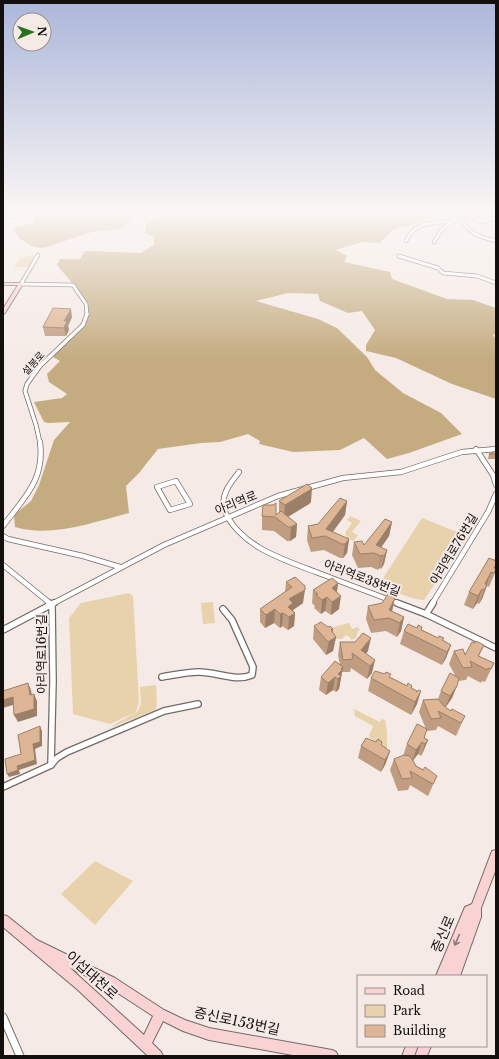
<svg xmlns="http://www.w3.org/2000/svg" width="499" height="1059" viewBox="0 0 499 1059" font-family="'Libre Baskerville','Noto Sans KR',serif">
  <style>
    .green { fill: #e8d2ac }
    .forest { fill: #c4ac80 }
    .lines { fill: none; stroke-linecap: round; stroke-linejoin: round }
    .street-far4-casing { stroke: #736a66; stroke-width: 4.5 }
    .street-far3-casing { stroke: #736a66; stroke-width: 5 }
    .street-far2-casing { stroke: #736a66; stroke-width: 6 }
    .street-far1-casing { stroke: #736a66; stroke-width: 8 }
    .street-casing { stroke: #736a66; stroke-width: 9 }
    .secondary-casing { stroke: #736a66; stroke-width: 2 }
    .street-far4 { stroke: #fff; stroke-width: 3 }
    .street-far3 { stroke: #fff; stroke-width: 3.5 }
    .street-far2 { stroke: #fff; stroke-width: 4.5 }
    .street-far1 { stroke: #fff; stroke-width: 5.5 }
    .street { stroke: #fff; stroke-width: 7 }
    .secondary { fill: #f9d2d3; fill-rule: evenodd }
    .wall { fill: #c09d80 }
    .shaded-wall { fill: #9c7f68 }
    .building { fill: #dfb695; stroke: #9c7f68 }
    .oneway { stroke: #917a7a }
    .labels { text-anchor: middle; stroke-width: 4; stroke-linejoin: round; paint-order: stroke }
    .far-street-label { font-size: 10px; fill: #120f0d; stroke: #f5eae6 }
    .street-label { font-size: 12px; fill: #120f0d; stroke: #f5eae6 }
    .near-street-label { font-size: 14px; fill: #120f0d; stroke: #f5eae6 }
  </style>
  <rect width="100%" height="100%" fill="#f5eae6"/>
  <g class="green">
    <path d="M29,256h5l-6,11h-14l6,-9z"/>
    <path d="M350,516l11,5 -9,11 6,3 -5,6 -6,-3 -2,-5 7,-10 -5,-3z"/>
    <path d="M422,518l45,18 -43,64c-9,1 -34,-11 -46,-14z"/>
    <path d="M129,593l4,3 6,106 -3,10 -26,12 -37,-10 -4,-96 12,-15z"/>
    <path d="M213,602l2,21 -12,1 -2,-21z"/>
    <path d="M349,623l3,6 6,-2 2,4h-2l-2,7 -5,2 -1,-3 -4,-2 -4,4h-8l-8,-10z"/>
    <path d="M156,685l1,20 -2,5 -43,17v-1l26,-15 3,-7 -1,-17z"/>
    <path d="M354,709l26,13 2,-3 3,1 2,12v16l-17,-10 -1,-2 4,-10 -18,-10z"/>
    <path d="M95,861l38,20 -38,44 -34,-31z"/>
  </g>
  <g class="forest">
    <path d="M37,212h106l-11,5 -11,12 -29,3 -49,16 -9,-1 -14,-8 -7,-11 19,-5z"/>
    <path d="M154,212h278l-10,10 -30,8 -12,13 -18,-1 -26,8 11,6 -3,6 46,10 2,7 55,20 26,1 23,8v26l-3,1 3,4v60l-44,-15 -56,-26 -30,-7v-6l9,-15 -13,-19 -14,2 -28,-12 -2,-7 -30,-1 -32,8 62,18 19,9 30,29 8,13 28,23 38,20 21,21 -53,19 -22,6 -23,-21 -24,12 -47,2 -34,-8 1,-3 -12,-7 -28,8 -19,1 -43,6 -19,24 -13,13 3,27c-35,9 -78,25 -114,14l-1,-12 17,-14 8,-16 15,-45 16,-18 -22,1 -4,-1 -10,-20 28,-4 5,-4 -18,-12 -2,-8 13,-13 -7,-4 29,-35 6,-9 -5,-17 -26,-31 3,-6h20l5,-8 56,2 13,-8v-8l-9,-4 1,-9c8,-3 11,-8 18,-10z"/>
  </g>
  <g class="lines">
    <g class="street-far4-casing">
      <g id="street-far4">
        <path d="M449,212l27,6 6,4 14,-4"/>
        <path d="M465,212l-4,4c4,17 20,21 35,25"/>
        <path d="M481,212l15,4"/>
        <path d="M3,217l21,-1 10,-4"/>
        <path d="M406,241c9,-20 27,-18 46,-20"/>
        <path d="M434,242l8,-13 20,-15"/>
        <path d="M38,255l-17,29 52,1 13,19 1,11"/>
        <path d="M399,256l39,12 5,5 34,3 19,7"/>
      </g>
    </g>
    <g class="street-far3-casing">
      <path id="street-far3" d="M40,443l-4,-18 -11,-34 2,-7 13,-18 43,-41 4,-11"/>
    </g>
    <g class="street-far2-casing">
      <g id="street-far2">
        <path d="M476,449l17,26 3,10"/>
        <path d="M239,472c-8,10 -18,22 -15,36 4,16 22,32 36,40 17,10 37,17 56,24 28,11 56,21 84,32"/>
        <path d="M176,481l14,23 -20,6 -13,-23z"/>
        <path d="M3,526c21,-28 42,-46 37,-84"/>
        <path d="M3,536l5,3 75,17 37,11"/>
        <path d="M3,565l48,39"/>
        <path d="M52,604l112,-59 114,-49 65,-18 58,-6 61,-20 34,-3"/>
        <path d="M432,604l56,-92 8,-18"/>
      </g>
    </g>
    <g class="street-far1-casing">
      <g id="street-far1">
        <path d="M49,603l3,2 1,76 -2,84"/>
        <path d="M397,603l29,11 70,34"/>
        <path d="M426,614l7,-11"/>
        <path d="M3,630l51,-27"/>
        <path d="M162,677c12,-2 25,-5 37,-5 18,0 36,10 53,3l1,-8 -21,-47 -9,-11"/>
        <path d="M3,787l48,-22 6,-7 10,-6 97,-41 34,-7"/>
      </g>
    </g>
    <g class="street-casing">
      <path id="street" d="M3,1017l17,39"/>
    </g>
    <g class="secondary-casing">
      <g id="secondary">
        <path d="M3,283h18l2,1 -18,29 -2,1v-5l15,-24h-15z"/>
        <path d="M496,850v19l-15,39v9l-21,59h-12l8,-20 -8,20h-12l29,-69 7,-3 20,-53z"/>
        <path d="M3,915l4,1 30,24 78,38 49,32 21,10 24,8 123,22 4,2 2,4h-40l-89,-16 -26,-9 -20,-10 -11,22 9,9 2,4h-15l-70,-66 -75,-63zM70,968l37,18 46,30 -9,19z"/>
        <path d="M406,1046h12l-4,10h-12z"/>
        <path d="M419,1046h12l-4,10h-12z"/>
      </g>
    </g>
    <use href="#street-far4" class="street-far4"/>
    <use href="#street-far3" class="street-far3"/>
    <use href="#street-far2" class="street-far2"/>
    <use href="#street-far1" class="street-far1"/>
    <use href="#street" class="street"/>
    <use href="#secondary" class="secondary"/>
  </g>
  <g class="wall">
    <path d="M72,317l-4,9 1,4 -3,6h-21l-2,-9z"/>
    <path d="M496,451v8h-8l1,-5z"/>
    <path d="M279,501l32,1 -2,2 -21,13 9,7 -1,13 -6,4h-3l-13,-10 -12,-1v-14l14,-1 3,-2z"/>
    <path d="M347,501l-2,14 -12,17 16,7 -2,14 -4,5h-3l-16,-8 -13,2 -4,-12 1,-14 10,-2z"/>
    <path d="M392,522l-3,14 -8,12 6,2 -3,14 -3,5 -2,-1 -1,2 -7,-3 -13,1 -6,-13 2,-13 10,3z"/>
    <path d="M496,556v18l-1,-1 -4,9 -2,5 -2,-1 -5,13 -3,5 -2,-1 -4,6 -9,-4 5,-13 25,-32z"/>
    <path d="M295,577l8,26 -10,7 2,3 -1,13 -6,4 -6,-4 -2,2 -6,-5 -9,5 -5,-6v-13l25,-17 1,-10z"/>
    <path d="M338,583l-1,10 2,16 -8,6 -6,-4 -4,3 -7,-6 1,-2 -3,-3 1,-13z"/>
    <path d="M368,606l24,5 12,6 -3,14 -4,6 -11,-6 -15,2 -5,-14z"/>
    <path d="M314,626l14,1 5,2v4l3,4 -3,14 -7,4 -13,-16z"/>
    <path d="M422,630l16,8h6l-1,2 8,5 -5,13 -4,7 -42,-21 4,-13z"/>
    <path d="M340,642l28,9 -2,2 6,20 -5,6 -16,-11 -1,4h-8l-3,17 -3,3 -3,-2 -7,5 -7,-5 2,-13 19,-12 -2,-10z"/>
    <path d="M475,643l9,2 -5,11 15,7 -9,19 -3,-1 -1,2 -13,-7 -2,4 -8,1 -6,17 -7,10 6,3 14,5 -9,20 -18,-10 -2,4 -9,1 -1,-1 -2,8 4,2 -5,12 -2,4 -3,-2 -5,6 3,6 21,10 -9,20 -18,-11 -2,5 -10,1 -8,-21 4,-11 9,-3 4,-12 19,-15 -7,-17 4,-12 15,-1 3,-8 14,-16 -6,-11 5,-13 11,4z"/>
    <path d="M390,677l22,11 5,16 -6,11 -43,-24 3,-13z"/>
    <path d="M382,745l4,4v14l-5,9 -23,-14 3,-12z"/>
  </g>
  <g class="shaded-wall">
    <path d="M71,309l1,8 -4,9 1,4 -3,6 -2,-8v-7z"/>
    <path d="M312,488l-1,14 -2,2 -25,15 1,-14z"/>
    <path d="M347,501l-2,14 -17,23 -2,-9z"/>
    <path d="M392,522l-3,14 -13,18v-9z"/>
    <path d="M297,524l-1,13 -6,4 1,-14z"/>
    <path d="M349,539l-2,14 -4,5 2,-14z"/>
    <path d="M387,550l-3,14 -3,5 3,-13z"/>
    <path d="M382,555l-3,13 -1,2 3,-14z"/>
    <path d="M491,572l-5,14 -1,-2z"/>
    <path d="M338,583l-2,14 -4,-9z"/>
    <path d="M487,585l-5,14 -3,5 5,-14z"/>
    <path d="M482,589l-5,14 -4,6 5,-13z"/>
    <path d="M305,590l-2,13 -10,7 -1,5 3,-2 -1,13 -6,4 1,-13 -1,-10 1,-8z"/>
    <path d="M341,596l-2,13 -8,6 1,-13z"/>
    <path d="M327,597l-2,14 -4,3 1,-14z"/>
    <path d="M395,598l-3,14 -3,-2z"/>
    <path d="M275,609l-1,14 -9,5 1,-13z"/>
    <path d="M283,613l-1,13 -2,2v-14z"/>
    <path d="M404,617l-3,14 -4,6 3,-14z"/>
    <path d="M333,629l-1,11 4,-3 -3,14 -7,4 5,-25z"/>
    <path d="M371,638l-3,13 -7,9v-10z"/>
    <path d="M451,645l-5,13 -4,7 5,-13z"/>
    <path d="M375,660l-3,13 -5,6 3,-13z"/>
    <path d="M343,667l-4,22 -3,3 2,-13v-5l3,-5z"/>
    <path d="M335,677l-2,13 -7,5 2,-12z"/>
    <path d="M28,683l3,7 2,12 -3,-7z"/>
    <path d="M457,686l-5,12 -7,10 5,-12z"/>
    <path d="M421,691l-4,13 -6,11 4,-13z"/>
    <path d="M34,694l3,7v15l-19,6 -4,-7z"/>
    <path d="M13,697l3,7 -13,4v-8z"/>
    <path d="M40,726l2,5v15l-7,3 2,15 -18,6 1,4 -11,3 -2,-3 10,-8 16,-22z"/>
    <path d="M428,740l-5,12 -2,4 4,-12z"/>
    <path d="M422,742l-4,12 -6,8 4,-12z"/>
    <path d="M390,751l-4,12 -5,9 4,-12z"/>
  </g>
  <g class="building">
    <path d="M53,308l18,1 -7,12h3l-3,7 -21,-1z"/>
    <path d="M496,451v3h-7z"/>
    <path d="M307,484l5,4 -2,2 -25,15 -6,-4z"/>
    <path d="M340,498l7,3 -21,28 23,10 -4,5h-3l-17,-8 -13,2 -4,-12 10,-2z"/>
    <path d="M276,503v12l5,-4 16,13 -6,3h-3l-13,-10 -13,-1 1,-11h10z"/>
    <path d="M385,519l7,3 -16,23 11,5 -3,6 -2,-1 -1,1 -7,-3 -14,1 -6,-12 8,-1 2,4z"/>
    <path d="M489,558l7,3v3l-2,4h2v1l-2,4 -3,-1 -6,12 2,1 -3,5 -2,-1 -4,7 -9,-4z"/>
    <path d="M295,577l10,9v4l-16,9 4,4 -5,4 7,6 -6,4 -6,-4 -3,1 -5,-5 -9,6 -6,-6 32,-22 -6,-5z"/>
    <path d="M332,578l6,5 -6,5 9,8 -9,6 -5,-5 -5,3 -6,-5 2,-1 -5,-4z"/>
    <path d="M388,594l7,4 -6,12 15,7 -4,6 -11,-5 -15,2 -6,-14 14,-3z"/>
    <path d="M321,622l7,5 2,-1 3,3 -2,1 5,7 -8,5 -14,-16z"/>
    <path d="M408,624l9,4 1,-3 4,2 -1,3 9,4 8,4 1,-2 5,2 -2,2 9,5 -4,7 -43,-21z"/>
    <path d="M363,633l8,5 -10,12 14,10 -5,6 -18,-13 1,6 -10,1 -3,-18h15z"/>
    <path d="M476,641l8,4 -6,11 16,7 -3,6 -3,-1 -1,2 -17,-9 2,6 -9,1 -9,-17 9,-2 2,6 7,-13 3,1z"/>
    <path d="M335,661l8,6 -2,2 1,1 -4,4 3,2 -3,3 -3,-2 -7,6 -7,-6z"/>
    <path d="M375,671l10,3 1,-2 5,2 -2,3 18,9 1,-3 4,3 -1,2 6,3 -1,1 3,-2 2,1 -6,11 -44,-24z"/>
    <path d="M450,673l9,5 -2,8 -7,10 -9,-5z"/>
    <path d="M28,683l2,12 4,-1v15l-20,6 -1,-18 -10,3v-9z"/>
    <path d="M438,699l7,8 6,4 1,-2 13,7 -4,7 -23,-12 3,7 -10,1 -8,-19z"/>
    <path d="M417,724l10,5 -3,9 4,2 -3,4 -3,-2 -6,8 -9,-6z"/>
    <path d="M40,726v16l-7,2 2,16 -18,6 1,4 -11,4 -2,-15 16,-5 -3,-19z"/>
    <path d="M366,738l10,4 2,-3 4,3 -1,3 5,3v1l4,2 -5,9 -24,-14z"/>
    <path d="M404,755l6,1 6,10 7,4 2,-3 12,9 -4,8 -23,-13 2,7 -10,1 -8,-20z"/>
  </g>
  <defs><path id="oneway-shaft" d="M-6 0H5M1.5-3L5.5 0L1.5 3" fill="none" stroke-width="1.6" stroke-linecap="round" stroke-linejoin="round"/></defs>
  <use class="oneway" href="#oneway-shaft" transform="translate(457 940) rotate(113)"/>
  <linearGradient id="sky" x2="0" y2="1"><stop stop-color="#abb6da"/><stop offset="0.59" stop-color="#faf6f4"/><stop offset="1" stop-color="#faf6f4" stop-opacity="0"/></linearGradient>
  <rect width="499" height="360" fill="url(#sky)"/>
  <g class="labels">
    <g class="far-street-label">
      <text transform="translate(33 363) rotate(-48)" y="4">설봉로</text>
    </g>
    <g class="street-label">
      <text transform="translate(236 503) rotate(-22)" y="4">아리역로</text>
      <text transform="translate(454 549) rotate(-59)" y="4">아리역로76번길</text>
      <text transform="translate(362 578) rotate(21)" y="4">아리역로38번길</text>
      <text transform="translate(42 654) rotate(-90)" y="4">아리역로16번길</text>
    </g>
    <g class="near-street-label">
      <text transform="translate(443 934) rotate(-67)" y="5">증신로</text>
      <text transform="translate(92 975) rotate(42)" y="5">이섭대천로</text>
      <text transform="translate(237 1021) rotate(12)" y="5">증신로153번길</text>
    </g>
  </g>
  <rect width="499" height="1059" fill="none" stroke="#120f0d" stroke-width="8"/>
  <rect x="357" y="975" width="130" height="72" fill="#f5eae6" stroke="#9a928f"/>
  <rect x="365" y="988" width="20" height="6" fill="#f9d2d3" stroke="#9a928f"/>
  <text x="393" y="995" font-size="12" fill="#120f0d">Road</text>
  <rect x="365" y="1005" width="20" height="12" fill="#e8d2ac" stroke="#9a928f"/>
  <text x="393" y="1015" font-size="12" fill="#120f0d">Park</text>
  <rect x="365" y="1025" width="20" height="12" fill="#dfb695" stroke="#9a928f"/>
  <text x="393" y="1035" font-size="12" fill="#120f0d">Building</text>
  <g transform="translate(32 32) rotate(88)"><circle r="19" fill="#f5eae6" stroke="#9a928f"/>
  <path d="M0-3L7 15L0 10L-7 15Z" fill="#23741c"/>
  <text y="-6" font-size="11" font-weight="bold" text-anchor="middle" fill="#120f0d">N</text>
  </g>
</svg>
